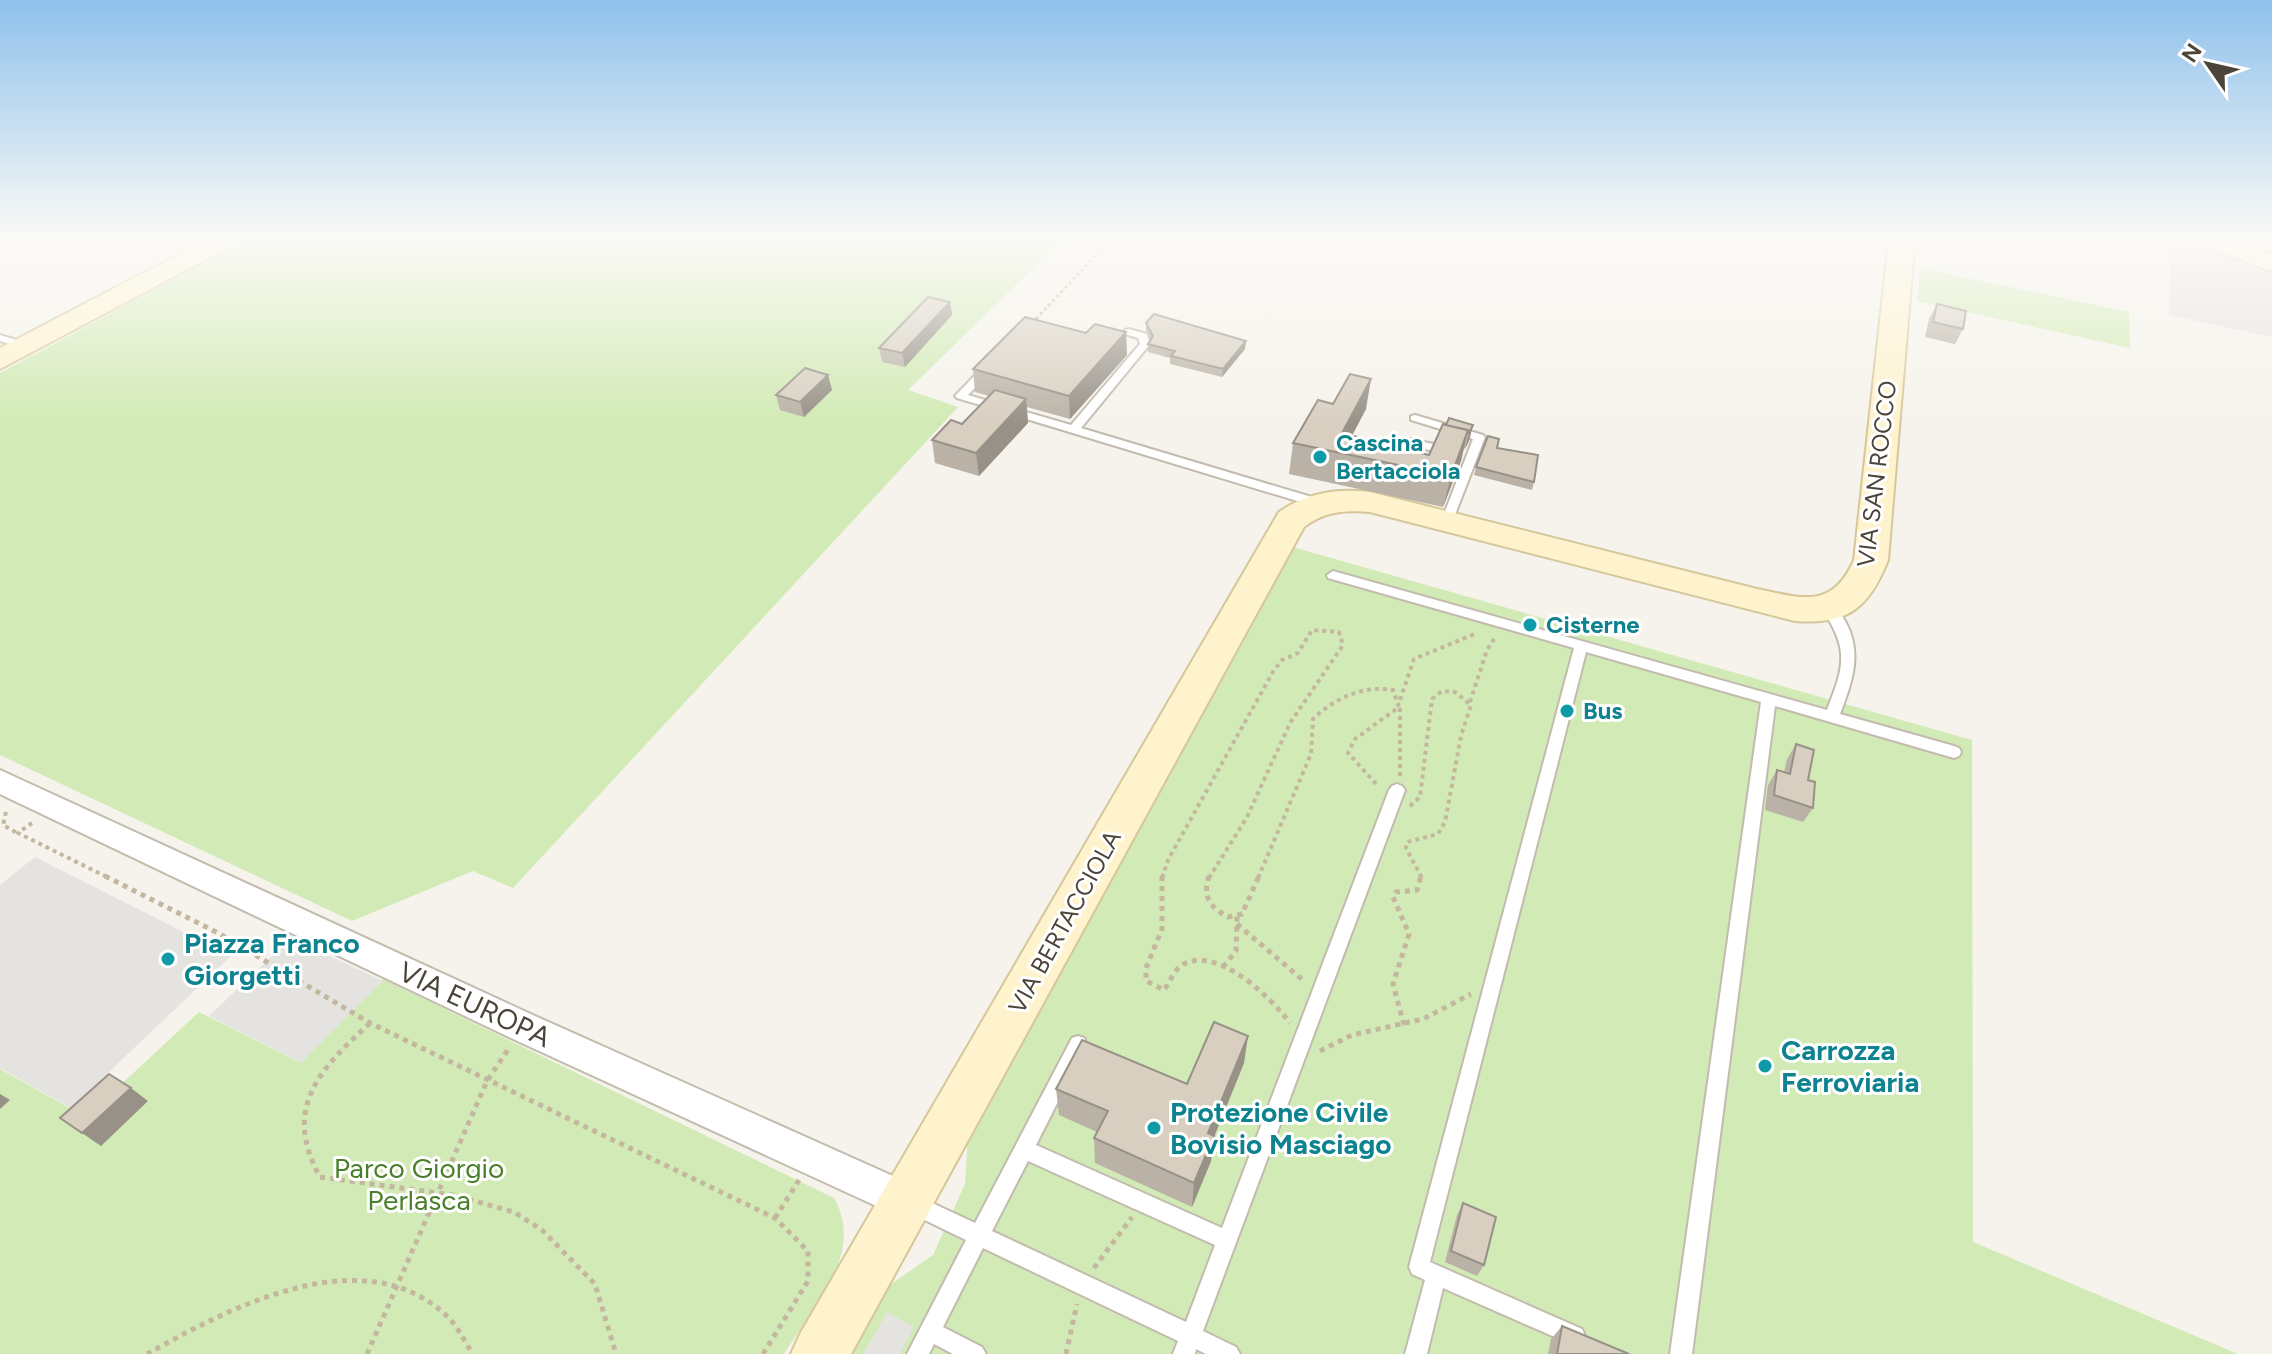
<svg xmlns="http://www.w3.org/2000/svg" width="2272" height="1354" viewBox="0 0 2272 1354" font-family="Figtree,sans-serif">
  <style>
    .industrial { fill: #e6e2dd }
    .green { fill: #d2eab5 }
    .parking { fill: #e5e3e0 }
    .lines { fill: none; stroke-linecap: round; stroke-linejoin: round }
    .lane-casing { stroke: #c2bbae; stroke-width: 4 }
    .street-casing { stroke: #c2bbae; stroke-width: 4 }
    .secondary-casing { stroke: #d6c79b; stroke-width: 4 }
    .path-far2 { stroke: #c4b79f; stroke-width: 3; stroke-dasharray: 3 3; stroke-linecap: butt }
    .path-far1 { stroke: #c4b79f; stroke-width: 4; stroke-dasharray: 4 4; stroke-linecap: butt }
    .path { stroke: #c4b79f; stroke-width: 5; stroke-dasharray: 5 5; stroke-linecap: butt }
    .lane { fill: #fff; fill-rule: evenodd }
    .street { fill: #fff; fill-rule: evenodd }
    .secondary { fill: #fff3cd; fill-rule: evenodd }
    .wall { fill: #bab2a6 }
    .shaded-wall { fill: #979187 }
    .building { fill: #d8cfc1; stroke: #979187; stroke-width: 2 }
    .culture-dot { fill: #0f9aa8; stroke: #fff; stroke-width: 3 }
    .labels { text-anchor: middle; stroke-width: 6; stroke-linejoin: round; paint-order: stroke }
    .culture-label { font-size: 24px; font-weight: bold; fill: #0d838f; stroke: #fff; text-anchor: start }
    .street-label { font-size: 24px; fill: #4b4439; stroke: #fff }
    .near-culture-label { font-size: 28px; font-weight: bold; fill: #0d838f; stroke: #fff; text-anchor: start }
    .near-street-label { font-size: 28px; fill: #4b4439; stroke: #fff }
    .near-park-label { font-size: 28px; fill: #4a7f2a; stroke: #fff }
  </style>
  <rect width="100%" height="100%" fill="#f6f3ec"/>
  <path class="industrial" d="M2170,236h15l87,32v69l-103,-22z"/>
  <g class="green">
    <path d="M277,236h789l-158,154 50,17 -445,481 -40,-17 -121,50 -352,-166v-382l245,-132z"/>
    <path d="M1920,268l209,44 1,36 -213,-47z"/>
    <path d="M1289,546l683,194 1,502 265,112h-1386l35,-67 46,-32 32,-71 3,-46z"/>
    <path d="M383,979l451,219c32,55 -22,111 -50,156h-784v-285l86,48 113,-105 102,51z"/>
  </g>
  <g class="parking">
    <path d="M35,857l196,99 -160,152 -71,-40v-183z"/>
    <path d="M291,938l92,43 -82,82 -92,-47z"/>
    <path d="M887,1312l27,15 -14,27h-37z"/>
  </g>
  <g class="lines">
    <g class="lane-casing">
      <g id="lane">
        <path d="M1129,329l18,5 3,10 -69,84 244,73 2,3 -2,3h-8l-360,-109 -2,-2 29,-30h8v4l-24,25 103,30 69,-81 -2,-6 -13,-4v-4z"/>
        <path d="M0,335l30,9 1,2 -5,3 -26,-8z"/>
        <path d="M1415,415l68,20 2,2 -34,88h-8l-2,-3 32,-83 -62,-19v-4z"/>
        <path d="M1410,439l42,9 2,3 -6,4 -42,-11v-4z"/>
        <path d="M1333,571l494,139c18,-46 22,-60 -6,-103l7,-5c8,4 13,11 17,19 18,31 7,62 -5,93l114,32 5,2 2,4 -2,4 -5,2 -179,-52 -83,648h-22l91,-652 -175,-50 -156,610 152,67 3,7 -3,7 -7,3 -132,-58 -16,66h-22l20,-74 -13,-6 -3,-7 165,-619 -246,-70 -1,-3z"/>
        <path d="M1397,784l5,2 3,4 -202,541 33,16 4,7h-34l-10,-5 -1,5h-22l5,-13 -195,-93 -40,79 39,20 4,7h-33l-19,-10 -5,10h-22l59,-114 -60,-29 -3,-7 3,-7 7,-3 62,29 97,-185 6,-2 6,2 3,6 -51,101 186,83 167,-438 3,-4zM1028,1161l187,84 -29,77 -194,-91z"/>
      </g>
    </g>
    <g class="street-casing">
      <path id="street" d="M0,770l535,246 387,173 5,13 -5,13 -13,5 -13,-5 -385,-177 -511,-244z"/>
    </g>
    <g class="secondary-casing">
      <g id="secondary">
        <path d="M214,236h31l-4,5 -241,128v-21z"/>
        <path d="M1895,236h25l-6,12 -26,312c-19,48 -40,65 -93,61l-425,-109c-25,-2 -45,-1 -66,15l-453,827h-60l9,-20 479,-822c27,-19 59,-24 91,-20l387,97c45,9 75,21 97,-29l34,-312z"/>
        <path d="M2185,236h36l51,18v17l-83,-30z"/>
      </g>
    </g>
    <path class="path-far2" d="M1036,319l78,-83"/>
    <g class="path-far1">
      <path d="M1400,700l14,-41 63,-26"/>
      <path d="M1470,702l17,-52 9,-14"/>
      <path d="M1400,708v68"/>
      <path d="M1410,806l10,-9 12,-98 10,-8 13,1 16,13 -10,31 -16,86 -7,12 -31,8 -1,6 16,30"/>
      <path d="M6,812l-3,13 14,8"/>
      <path d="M32,823l-14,10 91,45"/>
      <path d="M1162,878l6,-18 106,-190 8,-10 16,-7 14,-23 27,2 4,13 -53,78 -43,94 -38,61"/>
      <path d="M1258,878l53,-124 2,-35c22,-21 50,-34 80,-29l6,17 -44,32 -7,14 30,33"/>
    </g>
    <g class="path">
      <path d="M105,876l113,57 152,90 405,195 33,33v30l-45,73"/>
      <path d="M1162,876v53l-16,39v13l18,9c6,-8 10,-20 18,-25 35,-21 89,33 108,58"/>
      <path d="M1209,876c-7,21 1,31 19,41l14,-3 17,-38"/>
      <path d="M1237,924l68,58"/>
      <path d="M1223,967l13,-16 1,-36"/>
      <path d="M370,1023c-51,47 -88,85 -50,154l133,18 61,17 28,18 53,54 21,70"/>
      <path d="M1404,1025l-11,-41 16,-50 -16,-37 3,-5 21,-2 4,-14"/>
      <path d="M1320,1051l32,-16 71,-16 48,-25"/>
      <path d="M775,1218l24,-38"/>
      <path d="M1094,1268l38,-51"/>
      <path d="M147,1354c84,-47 218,-118 302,-36 10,11 16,24 24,36"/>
      <path d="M367,1354l120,-273 22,-33"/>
      <path d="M1066,1354l11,-50"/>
    </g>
    <use href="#lane" class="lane"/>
    <use href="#street" class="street"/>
    <use href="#secondary" class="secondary"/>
  </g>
  <g class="wall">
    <path d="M950,302l2,13 -47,52 -23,-5 -3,-14z"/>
    <path d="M1937,304l26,25 -8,15 -30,-7 4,-18z"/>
    <path d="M1146,323l99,26 -23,28 -52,-13v-6l-22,-6v-8l3,-4 -5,-9z"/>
    <path d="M1127,355l-57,64 -43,-12 1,16 -49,53 -44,-13 -3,-23 30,-16 27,-28 -14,-4 -2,-23z"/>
    <path d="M828,375l4,15 -28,27 -24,-7 -4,-15z"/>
    <path d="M1333,404l33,5 -14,26 77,20 44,-30 -4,16 -4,8 -1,-1 -3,13 -18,46 -154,-33 4,-31z"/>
    <path d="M1497,448l37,34 -2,8 -58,-15 2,-8z"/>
    <path d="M1796,744l12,36 5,28 -10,14 -38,-12 3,-25 9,-15 7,2 3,-13z"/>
    <path d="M1244,1063l-30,74 -3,24 -19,46 -97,-44 -1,-25 3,-6 -38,-17 -3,-26 131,-5z"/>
    <path d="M1463,1203l21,62 -7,11 -32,-14 12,-47z"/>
    <path d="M1562,1326l67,28h-81l3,-15z"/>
  </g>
  <g class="shaded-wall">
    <path d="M950,302l2,13 -47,52 -3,-14z"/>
    <path d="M1126,332l1,23 -57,64 -1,-23z"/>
    <path d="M1246,341l-1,8 -23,28 1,-8z"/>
    <path d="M828,375l4,15 -28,27 -4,-15z"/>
    <path d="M1371,379l-5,30 -23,44 -1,-20z"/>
    <path d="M1026,399l2,24 -49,53 -3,-23z"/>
    <path d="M1473,425l-4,16 -4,8 4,-16z"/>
    <path d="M1468,430l-7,31 -18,46 8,-31z"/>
    <path d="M1248,1036l-4,27 -30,74 -3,24 -19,46 2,-24 14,-50z"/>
    <path d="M131,1088l17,13 -47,45 -19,-13z"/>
    <path d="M0,1094l10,6 -10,9z"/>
  </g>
  <g class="building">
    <path d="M928,297l22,5 -48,51 -23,-5z"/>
    <path d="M1937,304l29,7 -3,18 -30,-7z"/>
    <path d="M1154,314l92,27 -23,28 -52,-13 4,-5 -27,-7 5,-8 -7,-13z"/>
    <path d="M1025,317l61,16 9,-9 31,8 -57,64 -96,-27z"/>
    <path d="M805,368l23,7 -28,27 -24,-7z"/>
    <path d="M1350,374l21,5 -29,54 87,22 14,-31 25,6 -17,46 -158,-33 25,-43 15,4z"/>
    <path d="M995,390l31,9 -50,54 -44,-13 19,-20 11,4z"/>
    <path d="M1449,418l24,7 -4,8h-2l1,-3 -22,-5z"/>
    <path d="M1488,436l11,3 -2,9 41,7 -4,27 -58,-15z"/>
    <path d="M1796,744l18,6 -6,30 7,2 -2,26 -39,-13 3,-25 13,4z"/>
    <path d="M1214,1022l34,14 -40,97 6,3 -20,47 -100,-45 14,-27 -52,-22 26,-49 105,44z"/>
    <path d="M109,1074l22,14 -49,45 -22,-15z"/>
    <path d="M1463,1203l33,14 -12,48 -33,-14z"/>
    <path d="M1562,1326l67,28h-72z"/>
  </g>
  <linearGradient id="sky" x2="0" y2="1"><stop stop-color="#8fc1ec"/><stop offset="0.56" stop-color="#fbfaf6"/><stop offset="1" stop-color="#fbfaf6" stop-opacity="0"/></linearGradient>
  <rect width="2272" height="425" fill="url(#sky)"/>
  <g class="culture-dot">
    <circle cx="1320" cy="457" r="8"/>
    <circle cx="1530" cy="625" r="8"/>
    <circle cx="1567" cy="711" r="8"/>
    <circle cx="168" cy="959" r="8"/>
    <circle cx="1765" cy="1066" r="8"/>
    <circle cx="1154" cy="1128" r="8"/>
  </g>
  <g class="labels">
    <g class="culture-label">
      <text x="1336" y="451">Cascina<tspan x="1336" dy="28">Bertacciola</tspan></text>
      <text x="1546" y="633">Cisterne</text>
      <text x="1583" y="719">Bus</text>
    </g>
    <g class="street-label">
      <text transform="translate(1877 474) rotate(-83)" y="8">VIA SAN ROCCO</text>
      <text transform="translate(1065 922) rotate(-61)" y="8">VIA BERTACCIOLA</text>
    </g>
    <g class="near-culture-label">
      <text x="184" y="953">Piazza Franco<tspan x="184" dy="32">Giorgetti</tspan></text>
      <text x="1781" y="1060">Carrozza<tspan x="1781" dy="32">Ferroviaria</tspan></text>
      <text x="1170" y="1122">Protezione Civile<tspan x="1170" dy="32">Bovisio Masciago</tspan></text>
    </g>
    <g class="near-street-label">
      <text transform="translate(475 1004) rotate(25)" y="10">VIA EUROPA</text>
    </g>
    <g class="near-park-label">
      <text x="419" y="1178">Parco Giorgio<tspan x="419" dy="32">Perlasca</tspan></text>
    </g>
  </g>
  <g transform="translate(2208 64) rotate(304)" stroke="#ffffff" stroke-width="6" paint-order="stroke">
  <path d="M0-6L14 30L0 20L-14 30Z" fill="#4b4439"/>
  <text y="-12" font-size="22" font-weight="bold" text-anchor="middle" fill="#4b4439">N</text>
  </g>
</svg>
